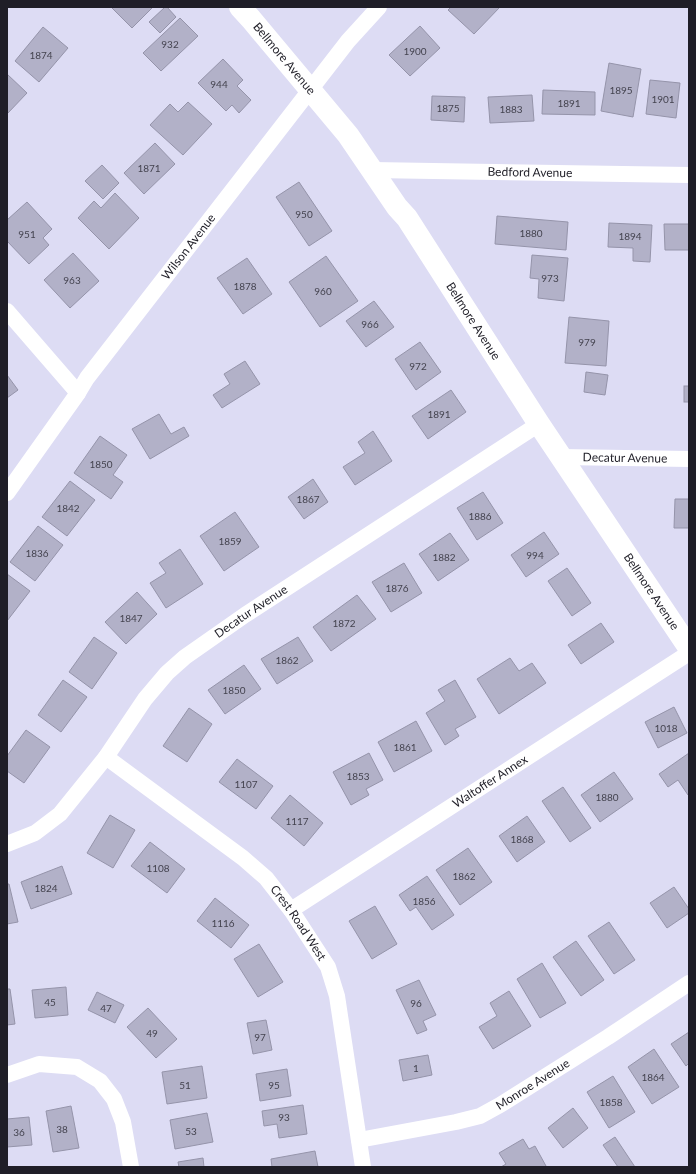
<svg xmlns="http://www.w3.org/2000/svg" width="696" height="1174" viewBox="0 0 696 1174" font-family="Lato,sans-serif">
  <style>
    .building { fill: #b2b1c8; stroke: #9594aa }
    .lines { fill: none; stroke-linecap: round; stroke-linejoin: round }
    .minor { stroke: #fff; stroke-width: 16 }
    .secondary { stroke: #fff; stroke-width: 22 }
    .labels { text-anchor: middle; stroke-width: 3; stroke-linejoin: round; paint-order: stroke }
    .number-label { font-size: 10px; fill: #44434f }
    .street-label { font-size: 12px; fill: #1f1e27; stroke: #dddcf4 }
  </style>
  <rect width="100%" height="100%" fill="#dddcf4"/>
  <g class="building">
    <path d="M111,7h42l-21,21z"/>
    <path d="M165,7h2l9,10 -16,16 -11,-11z"/>
    <path d="M451,7h49l-26,27 -26,-24z"/>
    <path d="M180,18l18,18 -37,35 -18,-18z"/>
    <path d="M420,26l20,22 -30,28 -21,-21z"/>
    <path d="M43,27l25,21 -29,34 -24,-21z"/>
    <path d="M223,59l20,21 -6,6 14,14 -12,13 -7,-8 -6,6 -28,-28z"/>
    <path d="M609,63l32,6 -8,48 -32,-6z"/>
    <path d="M7,74l20,19 -20,21z"/>
    <path d="M650,80l30,3 -4,35 -30,-4z"/>
    <path d="M543,90l52,2v23l-53,-1z"/>
    <path d="M532,95l2,26 -44,2 -2,-26z"/>
    <path d="M432,96l33,1 -1,25 -33,-2z"/>
    <path d="M188,102l24,22 -29,31 -33,-30 20,-21 8,8z"/>
    <path d="M155,143l20,21 -31,30 -20,-21z"/>
    <path d="M102,165l17,18 -16,16 -18,-18z"/>
    <path d="M299,182l33,49 -23,15 -33,-49z"/>
    <path d="M115,193l24,25 -30,31 -31,-31 16,-17 7,7z"/>
    <path d="M27,202l25,27 -9,9 6,7 -20,19 -22,-23v-21z"/>
    <path d="M497,216l71,6 -2,28 -71,-6z"/>
    <path d="M609,223l43,2 -2,37 -17,-1v-13l-25,-1z"/>
    <path d="M664,224h25v26h-24z"/>
    <path d="M73,253l26,28 -29,27 -26,-28z"/>
    <path d="M532,255l36,3 -4,43 -26,-3 1,-19 -9,-1z"/>
    <path d="M326,256l32,45 -38,26 -31,-45z"/>
    <path d="M247,258l25,36 -29,20 -26,-36z"/>
    <path d="M374,301l20,26 -28,20 -20,-26z"/>
    <path d="M569,317l40,4 -3,45 -41,-3z"/>
    <path d="M420,342l21,30 -25,18 -21,-31z"/>
    <path d="M245,361l15,23 -38,24 -9,-13 17,-11 -6,-10z"/>
    <path d="M586,372l22,3 -3,20 -21,-3z"/>
    <path d="M7,375l11,15 -11,8z"/>
    <rect x="684" y="386" width="5" height="16"/>
    <path d="M451,390l15,22 -38,27 -16,-23z"/>
    <path d="M159,414l12,20 13,-7 5,9 -39,23 -18,-30z"/>
    <path d="M373,431l19,30 -37,24 -12,-18 22,-14 -7,-11z"/>
    <path d="M100,436l27,19 -14,20 10,7 -12,17 -37,-26z"/>
    <path d="M313,479l15,23 -24,17 -16,-22z"/>
    <path d="M70,481l25,19 -28,36 -25,-19z"/>
    <path d="M483,492l20,31 -26,17 -20,-32z"/>
    <path d="M675,499h14v29h-15z"/>
    <path d="M235,512l24,35 -35,24 -24,-35z"/>
    <path d="M38,526l25,19 -28,36 -25,-19z"/>
    <path d="M544,532l15,22 -33,23 -15,-22z"/>
    <path d="M450,533l19,27 -31,21 -19,-27z"/>
    <path d="M180,549l23,35 -37,24 -16,-25 16,-10 -7,-10z"/>
    <path d="M404,563l18,30 -31,19 -19,-30z"/>
    <path d="M567,568l24,35 -19,13 -24,-35z"/>
    <path d="M7,574l23,17 -23,30z"/>
    <path d="M137,592l20,22 -31,30 -21,-22z"/>
    <path d="M357,595l19,24 -45,32 -18,-24z"/>
    <path d="M601,623l13,19 -33,22 -13,-19z"/>
    <path d="M94,637l23,16 -25,36 -23,-17z"/>
    <path d="M298,637l15,24 -36,23 -16,-25z"/>
    <path d="M510,658l9,13 13,-8 14,20 -47,31 -22,-35z"/>
    <path d="M244,665l17,24 -36,25 -17,-24z"/>
    <path d="M63,680l24,17 -26,35 -23,-17z"/>
    <path d="M455,680l21,37 -21,12 4,7 -14,9 -19,-32 19,-12 -7,-11z"/>
    <path d="M674,707l13,26 -29,15 -13,-26z"/>
    <path d="M189,708l23,16 -25,38 -24,-16z"/>
    <path d="M416,721l16,30 -38,21 -16,-30z"/>
    <path d="M26,730l24,17 -26,36 -17,-12v-15z"/>
    <path d="M369,753l14,27 -17,9 3,6 -18,10 -18,-33z"/>
    <path d="M689,753v42h-1l-10,-15 -10,7 -9,-13z"/>
    <path d="M237,759l36,27 -17,23 -37,-27z"/>
    <path d="M614,772l19,27 -33,23 -19,-27z"/>
    <path d="M563,787l28,41 -21,14 -28,-41z"/>
    <path d="M290,795l33,28 -19,23 -33,-28z"/>
    <path d="M110,815l25,15 -22,38 -26,-15z"/>
    <path d="M527,816l18,26 -28,20 -18,-26z"/>
    <path d="M150,842l35,27 -18,24 -36,-27z"/>
    <path d="M468,848l24,34 -32,23 -24,-35z"/>
    <path d="M62,866l10,28 -41,15 -10,-27z"/>
    <path d="M427,876l27,39 -22,15 -16,-23 -6,4 -11,-16z"/>
    <path d="M7,884h2l9,38 -11,2z"/>
    <path d="M674,887l15,22v4l-22,15 -17,-25z"/>
    <path d="M215,898l34,27 -18,23 -34,-27z"/>
    <path d="M375,906l22,38 -25,15 -23,-38z"/>
    <path d="M609,922l26,38 -21,14 -26,-38z"/>
    <path d="M576,941l28,39 -23,16 -28,-39z"/>
    <path d="M259,944l24,38 -25,15 -24,-38z"/>
    <path d="M542,963l24,40 -26,15 -23,-39z"/>
    <path d="M419,980l17,35 -13,6 4,9 -10,4 -21,-44z"/>
    <path d="M66,987l2,28 -33,3 -3,-28z"/>
    <path d="M7,989h3l5,35 -8,1z"/>
    <path d="M509,991l22,35 -38,23 -14,-22 18,-11 -7,-13z"/>
    <path d="M97,992l27,13 -9,18 -27,-13z"/>
    <path d="M148,1008l29,31 -21,19 -29,-31z"/>
    <path d="M266,1020l6,30 -19,4 -6,-31z"/>
    <path d="M689,1032v31l-3,3 -15,-22z"/>
    <path d="M654,1049l25,38 -27,17 -24,-37z"/>
    <path d="M428,1055l4,20 -29,6 -4,-21z"/>
    <path d="M202,1066l5,32 -40,6 -5,-32z"/>
    <path d="M287,1069l4,27 -31,5 -4,-27z"/>
    <path d="M613,1076l22,36 -26,16 -22,-36z"/>
    <path d="M303,1105l4,29 -28,4 -2,-14 -13,2 -2,-15z"/>
    <path d="M71,1106l8,42 -26,4 -7,-41z"/>
    <path d="M573,1108l15,20 -25,20 -15,-20z"/>
    <path d="M207,1113l6,29 -38,7 -5,-29z"/>
    <path d="M29,1117l3,28 -25,2v-28z"/>
    <path d="M615,1137l20,30h-17l-15,-22z"/>
    <path d="M523,1139l6,10 6,-3 11,20 -2,1h-43l5,-3 -7,-11z"/>
    <path d="M315,1151l3,16h-46l-1,-8z"/>
    <path d="M203,1158l1,9h-25l-1,-5z"/>
  </g>
  <g class="lines">
    <g class="minor">
      <path id="s1" d="M372,170l317,5"/>
      <path d="M7,311l71,82"/>
      <path id="s2" d="M561,457l128,2"/>
      <path id="s3" d="M7,493l71,-100 9,-15 261,-337 31,-34"/>
      <path id="s4" d="M106,757l137,101 23,20 25,32 37,57 9,29 26,171"/>
      <path id="s5" d="M7,844l28,-11 25,-19 46,-57 39,-58 22,-26 18,-16 60,-42 294,-191"/>
      <path id="s6" d="M291,910l398,-257"/>
      <path d="M7,1075l32,-11 38,3 23,14 14,18 9,23 8,45"/>
      <path id="s7" d="M359,1140l97,-18 24,-6 20,-11 108,-68 81,-54"/>
    </g>
    <path class="secondary" id="s8" d="M240,7l11,12 97,116 49,72 10,11 132,206 150,224"/>
  </g>
  <g class="labels">
    <g class="number-label">
      <text x="170" y="48">932</text>
      <text x="415" y="55">1900</text>
      <text x="41" y="59">1874</text>
      <text x="219" y="88">944</text>
      <text x="621" y="94">1895</text>
      <text x="663" y="103">1901</text>
      <text x="569" y="107">1891</text>
      <text x="448" y="112">1875</text>
      <text x="511" y="113">1883</text>
      <text x="149" y="172">1871</text>
      <text x="304" y="218">950</text>
      <text x="531" y="237">1880</text>
      <text x="27" y="238">951</text>
      <text x="630" y="240">1894</text>
      <text x="550" y="282">973</text>
      <text x="72" y="284">963</text>
      <text x="245" y="290">1878</text>
      <text x="323" y="295">960</text>
      <text x="370" y="328">966</text>
      <text x="587" y="346">979</text>
      <text x="418" y="370">972</text>
      <text x="439" y="418">1891</text>
      <text x="101" y="468">1850</text>
      <text x="308" y="503">1867</text>
      <text x="68" y="512">1842</text>
      <text x="480" y="520">1886</text>
      <text x="230" y="545">1859</text>
      <text x="37" y="557">1836</text>
      <text x="535" y="559">994</text>
      <text x="444" y="561">1882</text>
      <text x="397" y="592">1876</text>
      <text x="131" y="622">1847</text>
      <text x="344" y="627">1872</text>
      <text x="287" y="664">1862</text>
      <text x="234" y="694">1850</text>
      <text x="666" y="732">1018</text>
      <text x="405" y="751">1861</text>
      <text x="358" y="780">1853</text>
      <text x="246" y="788">1107</text>
      <text x="607" y="801">1880</text>
      <text x="297" y="825">1117</text>
      <text x="522" y="843">1868</text>
      <text x="158" y="872">1108</text>
      <text x="464" y="880">1862</text>
      <text x="46" y="892">1824</text>
      <text x="424" y="905">1856</text>
      <text x="223" y="927">1116</text>
      <text x="50" y="1006">45</text>
      <text x="416" y="1007">96</text>
      <text x="106" y="1012">47</text>
      <text x="152" y="1037">49</text>
      <text x="260" y="1041">97</text>
      <text x="416" y="1072">1</text>
      <text x="653" y="1081">1864</text>
      <text x="185" y="1089">51</text>
      <text x="274" y="1089">95</text>
      <text x="611" y="1106">1858</text>
      <text x="284" y="1121">93</text>
      <text x="62" y="1133">38</text>
      <text x="191" y="1135">53</text>
      <text x="19" y="1136">36</text>
    </g>
    <g class="street-label">
      <text dy="4" stroke="none"><textPath href="#s8" startOffset="68">Bellmore Avenue</textPath></text>
      <text dy="4" stroke="none"><textPath href="#s1" startOffset="158">Bedford Avenue</textPath></text>
      <text dy="4" stroke="none"><textPath href="#s3" startOffset="306">Wilson Avenue</textPath></text>
      <text dy="4" stroke="none"><textPath href="#s8" startOffset="392">Bellmore Avenue</textPath></text>
      <text dy="4" stroke="none"><textPath href="#s2" startOffset="64">Decatur Avenue</textPath></text>
      <text dy="4" stroke="none"><textPath href="#s8" startOffset="716">Bellmore Avenue</textPath></text>
      <text dy="4" stroke="none"><textPath href="#s5" startOffset="343">Decatur Avenue</textPath></text>
      <text dy="4" stroke="none"><textPath href="#s6" startOffset="237">Waltoffer Annex</textPath></text>
      <text dy="4" stroke="none"><textPath href="#s4" startOffset="256">Crest Road West</textPath></text>
      <text dy="4" stroke="none"><textPath href="#s7" startOffset="185">Monroe Avenue</textPath></text>
    </g>
  </g>
  <rect width="696" height="1174" fill="none" stroke="#1f1e27" stroke-width="16"/>
</svg>
